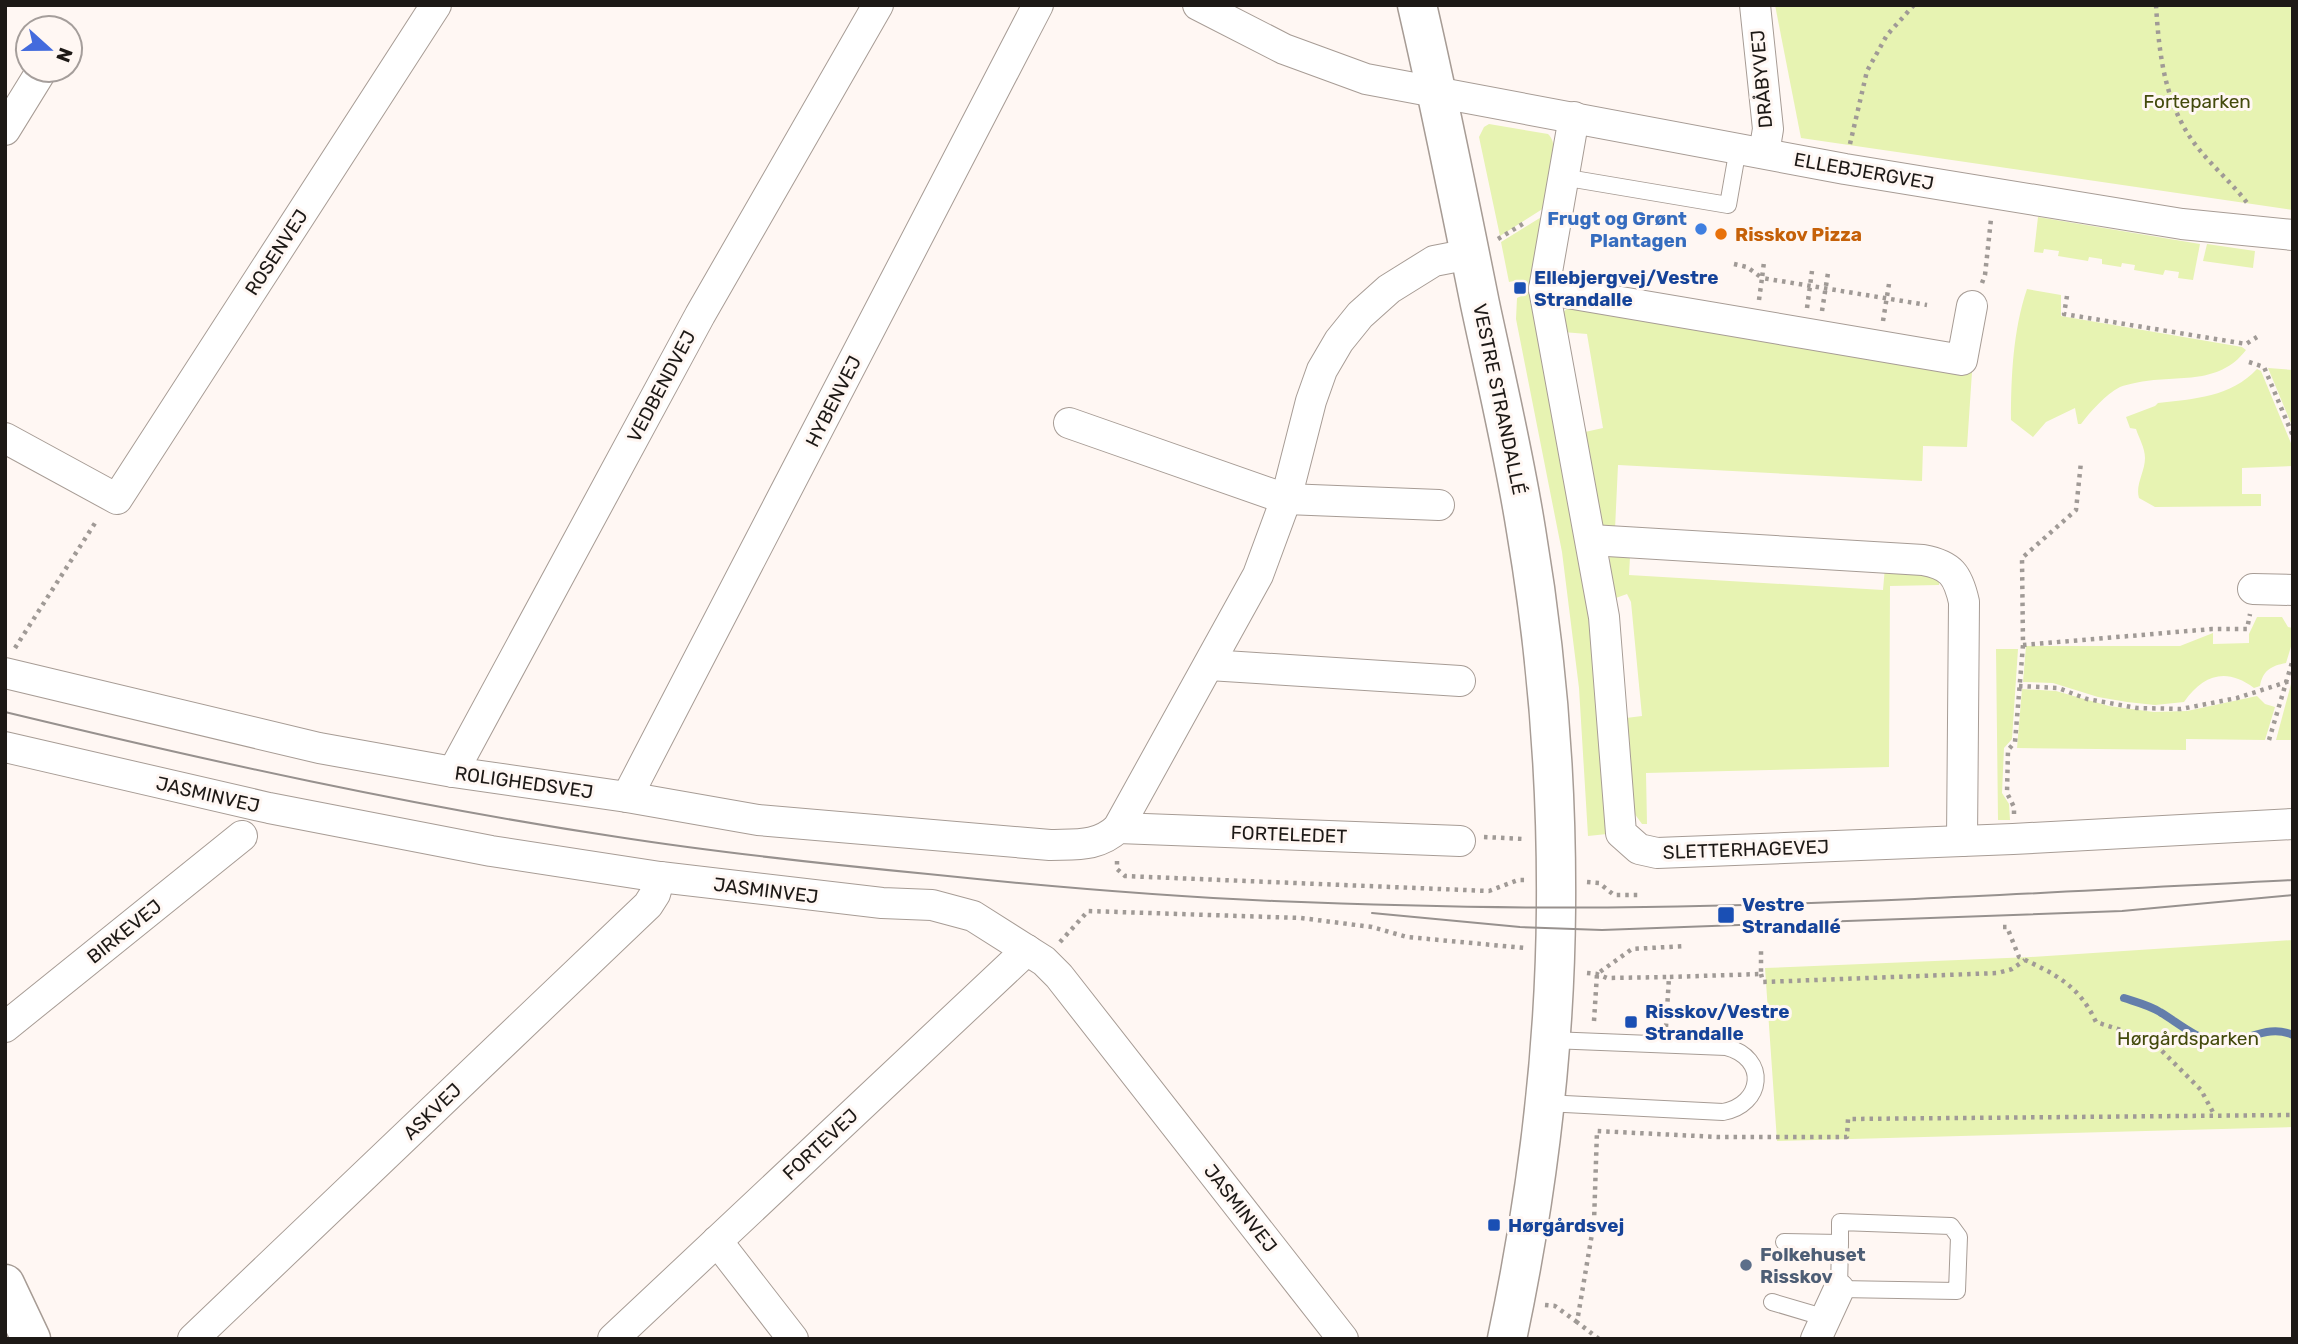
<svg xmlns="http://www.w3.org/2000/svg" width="2298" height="1344" viewBox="0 0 2298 1344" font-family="Rubik,sans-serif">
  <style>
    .green { fill: #e7f3b2 }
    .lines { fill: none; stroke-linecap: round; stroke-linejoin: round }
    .stream { stroke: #647eab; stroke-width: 8 }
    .service-casing { stroke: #a79c95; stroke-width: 18 }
    .minor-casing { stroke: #a79c95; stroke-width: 32 }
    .tertiary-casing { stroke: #a79c95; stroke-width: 41 }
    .path { stroke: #a09a96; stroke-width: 4.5; stroke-dasharray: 3.5 5; stroke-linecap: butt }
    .service { stroke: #fff; stroke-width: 16 }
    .minor { stroke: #fff; stroke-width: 30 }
    .tertiary { stroke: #fff; stroke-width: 38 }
    .tram { stroke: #97918e; stroke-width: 2 }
    .shop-dot { fill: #3f7fe0; stroke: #fff7f3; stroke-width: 2.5 }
    .food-dot { fill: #e8710a; stroke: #fff7f3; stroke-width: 2.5 }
    .transit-dot { fill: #1a4fb4; stroke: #fff7f3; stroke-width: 2.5 }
    .service-dot { fill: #5c6f8a; stroke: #fff7f3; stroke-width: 2.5 }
    .labels { text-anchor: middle; stroke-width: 6; stroke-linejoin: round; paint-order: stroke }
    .street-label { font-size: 19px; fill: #1d1916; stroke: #fff7f3 }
    .park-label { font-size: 19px; fill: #434a0c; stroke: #fff7f3 }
    .shop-label { font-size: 19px; font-weight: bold; fill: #366cbe; stroke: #fff7f3; text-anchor: end }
    .food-label { font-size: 19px; font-weight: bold; fill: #c56008; stroke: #fff7f3; text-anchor: start }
    .transit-label { font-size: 19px; font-weight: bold; fill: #164399; stroke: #fff7f3; text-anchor: start }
    .service-label { font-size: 19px; font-weight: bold; fill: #4e5e75; stroke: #fff7f3; text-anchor: start }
  </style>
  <rect width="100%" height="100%" fill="#fff7f3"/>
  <g class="green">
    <path d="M1775,5h518v205l-492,-72z"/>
    <path d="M1489,124l59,10c14,11 -1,57 -4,74l-44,28 -21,-99 5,-10z"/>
    <path d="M1543,216l-12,78 1,15 36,165 24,161 15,199 -19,2 -9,-148 -17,-136 -46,-233 1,-21 6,-3 -4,-15 -10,2 -8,-40z"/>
    <path d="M2038,217l162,27 -7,36 -15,-2 1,-6 -14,-2 -2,5 -29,-5 1,-5 -13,-2 -1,4 -19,-3v-5l-13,-2 -1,4 -30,-5 1,-5 -15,-2 -1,4 -9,-1z"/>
    <path d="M2207,244l48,7 -2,17 -50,-7z"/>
    <path d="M2027,289l34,6v21l181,31 4,3c-28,37 -71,24 -111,33 -4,1 -11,2 -15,4 -15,8 -29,24 -39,37h-3l-3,-16 -29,14 -13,15 -22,-17c0,-43 2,-90 16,-131z"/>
    <path d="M1569,306l403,66 -5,75 -44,-1 -1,35 -304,-16 -3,64 -13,-3 -17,-94 18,-4 -16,-94 -24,-2 -2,-17z"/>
    <path d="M2268,368l25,2v58z"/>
    <path d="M2257,369l4,2 32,77v18l-51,2v26h19v12l-106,1 -16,-9c-4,-13 6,-26 6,-40 0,-10 -6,-20 -9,-29l-6,-1 -4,-11 29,-11 3,-3c36,-4 73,-6 99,-34z"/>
    <path d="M1609,553l21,4 -1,18 254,15 2,-23 55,11 -1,7 -49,1 -1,181 -243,6 1,51h-5l-8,-11 -8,-95 16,-2 -11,-114 -4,-8 -14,5z"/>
    <path d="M2257,617h25l6,10 5,1v12l-7,23c-15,3 -23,7 -26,23l-6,2c-28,-21 -51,-13 -70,14l-29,3 -28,-3 -29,-5 -45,-14 -30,-1 3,-36h154l33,-13v11l36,-1v-9z"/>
    <path d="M1996,649h22l-6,90 -8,9 -2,45 7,11 1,16h-12z"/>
    <path d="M2291,684h2v56h-17z"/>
    <path d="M2022,689l34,2 53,15 45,6 33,-1 70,-15 8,8 10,3 -10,33 -79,-1v11l-169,-2z"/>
    <path d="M2293,940v187l-516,14 -12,-173 266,-11z"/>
  </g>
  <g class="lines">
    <path class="stream" d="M2124,998c12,4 25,7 36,14 17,10 37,28 58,30 27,2 48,-19 75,-7"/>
    <g class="service-casing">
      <g id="service">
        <path d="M1562,177l166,28 10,-57"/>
        <path d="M1545,1103l178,9c40,-7 46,-54 3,-65l-175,-7"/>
        <path d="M1784,1242l56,1v-21l111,4 8,11 -2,54 -118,-2 1,-46"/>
        <path d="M1772,1302l54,16"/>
      </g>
    </g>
    <g class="minor-casing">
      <g id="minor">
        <path d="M1198,5l86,44 82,30 479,90 337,55 111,11"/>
        <path d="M1755,5l13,124 -4,24"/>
        <path d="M1574,117l-30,172 60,328 17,216 18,16 18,4 356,-14 280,-15"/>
        <path d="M5,130l37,-60"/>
        <path d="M1544,289l418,71 10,-54"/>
        <path d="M1069,423l217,76 153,6"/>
        <path d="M5,438l112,61 319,-494"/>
        <path d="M1591,540l332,20c28,5 35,15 41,42l-2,239"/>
        <path d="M2253,589l40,1"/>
        <path d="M1209,665l251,16"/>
        <path d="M5,673l314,75 134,24 174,25 131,23 292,25c26,-1 48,2 68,-17l140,-253 28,-76 25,-98 11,-31 17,-29 21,-26 29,-26 45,-28 36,-7"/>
        <path d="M5,747l264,61 222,43 169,26 222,26 50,2 41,11 71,45 15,15 284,363"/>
        <path d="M453,772l247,-457 178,-310"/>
        <path d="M627,797l411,-792"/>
        <path d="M1118,828l342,13"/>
        <path d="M5,1027l237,-191"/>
        <path d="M717,1241l76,98"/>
        <path d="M193,1339l455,-434 7,-11 5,-17"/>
        <path d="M613,1339l414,-389"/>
        <path d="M1816,1339l23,-50"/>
      </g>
    </g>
    <g class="tertiary-casing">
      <g id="tertiary">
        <path d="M1417,5c23,99 43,199 63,299 16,75 34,150 46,226 21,124 31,252 30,378 -1,145 -19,289 -49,431"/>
        <path d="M5,1284l26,55"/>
      </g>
    </g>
    <g class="path">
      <path d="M2156,5c3,50 9,102 42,143 15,19 35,36 50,56"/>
      <path d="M1850,144l17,-73 20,-36 27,-30"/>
      <path d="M1498,239l28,-17"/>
      <path d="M1734,264l13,3 15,11 2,-16"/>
      <path d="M1982,283l3,-8 6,-56"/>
      <path d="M2067,296l-3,18 182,30 11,-7"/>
      <path d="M1759,300l3,-22 165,27"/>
      <path d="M1807,308l5,-37"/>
      <path d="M1822,311l6,-38"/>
      <path d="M1883,321l6,-37"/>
      <path d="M2249,362l15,5 29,69"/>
      <path d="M2023,645l189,-16h35l3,-15"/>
      <path d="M15,648l82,-128"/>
      <path d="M2019,686l39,2 29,11 50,9 44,1 56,-11 56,-18"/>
      <path d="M2269,740l24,-81"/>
      <path d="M2014,814v-7l-7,-14 1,-43 7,-8 8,-97 -1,-87 54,-48 5,-48"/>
      <path d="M1484,837l40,2"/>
      <path d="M1117,861v8l8,7 364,15 29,-11h8"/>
      <path d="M1587,882l12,1 15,12h28"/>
      <path d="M2003,927h4l12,30c36,17 60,28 77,65l31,10 29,13 45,45 14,26"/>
      <path d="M1060,942l28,-31 213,7 71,9 35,10 118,11"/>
      <path d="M1587,973l10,1 10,4 62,-1"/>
      <path d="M1761,974l2,8 235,-9 14,-4 13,-9"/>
      <path d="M1594,1021l3,-47 35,-25 53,-3"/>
      <path d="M1666,1027l3,-50 92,-3v-26"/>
      <path d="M1545,1305l10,1 22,16"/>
      <path d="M1599,1339l-22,-17 17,-100 3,-91 121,6h129l1,-18 445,-4"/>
    </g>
    <use href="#service" class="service"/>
    <use href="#minor" class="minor"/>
    <use href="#tertiary" class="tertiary"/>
    <g class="tram">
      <path d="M5,712c203,49 407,94 613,125 103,16 206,27 310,37 115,12 231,22 346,27 124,5 247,8 371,6 216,-3 432,-16 648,-27"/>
      <path d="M1372,913l148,14 82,3 520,-19 171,-16"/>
    </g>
  </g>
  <circle class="shop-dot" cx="1701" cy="229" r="7"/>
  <circle class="food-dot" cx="1721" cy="234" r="7"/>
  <g class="transit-dot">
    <rect x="1513" y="281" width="14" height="14" rx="3.5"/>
    <rect x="1717" y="906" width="18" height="18" rx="3.5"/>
    <rect x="1624" y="1015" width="14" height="14" rx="3.5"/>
    <rect x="1487" y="1218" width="14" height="14" rx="3.5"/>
  </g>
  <circle class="service-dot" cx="1746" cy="1265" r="7"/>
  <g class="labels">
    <g class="street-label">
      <text transform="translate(1761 79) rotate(-95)" y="7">DRÅBYVEJ</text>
      <text transform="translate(1864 171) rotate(10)" y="7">ELLEBJERGVEJ</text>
      <text transform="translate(276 252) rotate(-57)" y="7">ROSENVEJ</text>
      <text transform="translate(661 386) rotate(-62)" y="7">VEDBENDVEJ</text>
      <text transform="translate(1500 399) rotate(78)" y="7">VESTRE STRANDALLÉ</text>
      <text transform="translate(833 401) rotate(-63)" y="7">HYBENVEJ</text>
      <text transform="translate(524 782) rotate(8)" y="7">ROLIGHEDSVEJ</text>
      <text transform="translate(208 794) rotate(13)" y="7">JASMINVEJ</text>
      <text transform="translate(1289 834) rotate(2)" y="7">FORTELEDET</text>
      <text transform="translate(1746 849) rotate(-2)" y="7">SLETTERHAGEVEJ</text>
      <text transform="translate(766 890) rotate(7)" y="7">JASMINVEJ</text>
      <text transform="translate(124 931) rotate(-39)" y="7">BIRKEVEJ</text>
      <text transform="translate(432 1111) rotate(-44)" y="7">ASKVEJ</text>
      <text transform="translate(820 1144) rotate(-43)" y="7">FORTEVEJ</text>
      <text transform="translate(1241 1208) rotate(52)" y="7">JASMINVEJ</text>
    </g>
    <g class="park-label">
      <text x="2197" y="108">Forteparken</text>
      <text x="2188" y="1045">Hørgårdsparken</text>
    </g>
    <g class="shop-label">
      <text x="1687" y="225">Frugt og Grønt<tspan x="1687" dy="22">Plantagen</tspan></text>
    </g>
    <g class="food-label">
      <text x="1735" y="241">Risskov Pizza</text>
    </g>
    <g class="transit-label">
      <text x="1534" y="284">Ellebjergvej/Vestre<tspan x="1534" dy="22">Strandalle</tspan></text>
      <text x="1742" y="911">Vestre<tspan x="1742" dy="22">Strandallé</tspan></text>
      <text x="1645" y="1018">Risskov/Vestre<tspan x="1645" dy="22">Strandalle</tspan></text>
      <text x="1508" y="1232">Hørgårdsvej</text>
    </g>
    <g class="service-label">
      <text x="1760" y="1261">Folkehuset<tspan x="1760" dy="22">Risskov</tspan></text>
    </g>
  </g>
  <rect width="2298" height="1344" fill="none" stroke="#1d1916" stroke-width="14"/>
  <g transform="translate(49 49) rotate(111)"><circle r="33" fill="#fff7f3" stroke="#a59e9b" stroke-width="2"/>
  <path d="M0-5L12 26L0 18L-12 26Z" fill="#436bdd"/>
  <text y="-10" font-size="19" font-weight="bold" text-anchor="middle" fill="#1d1916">N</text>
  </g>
</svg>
